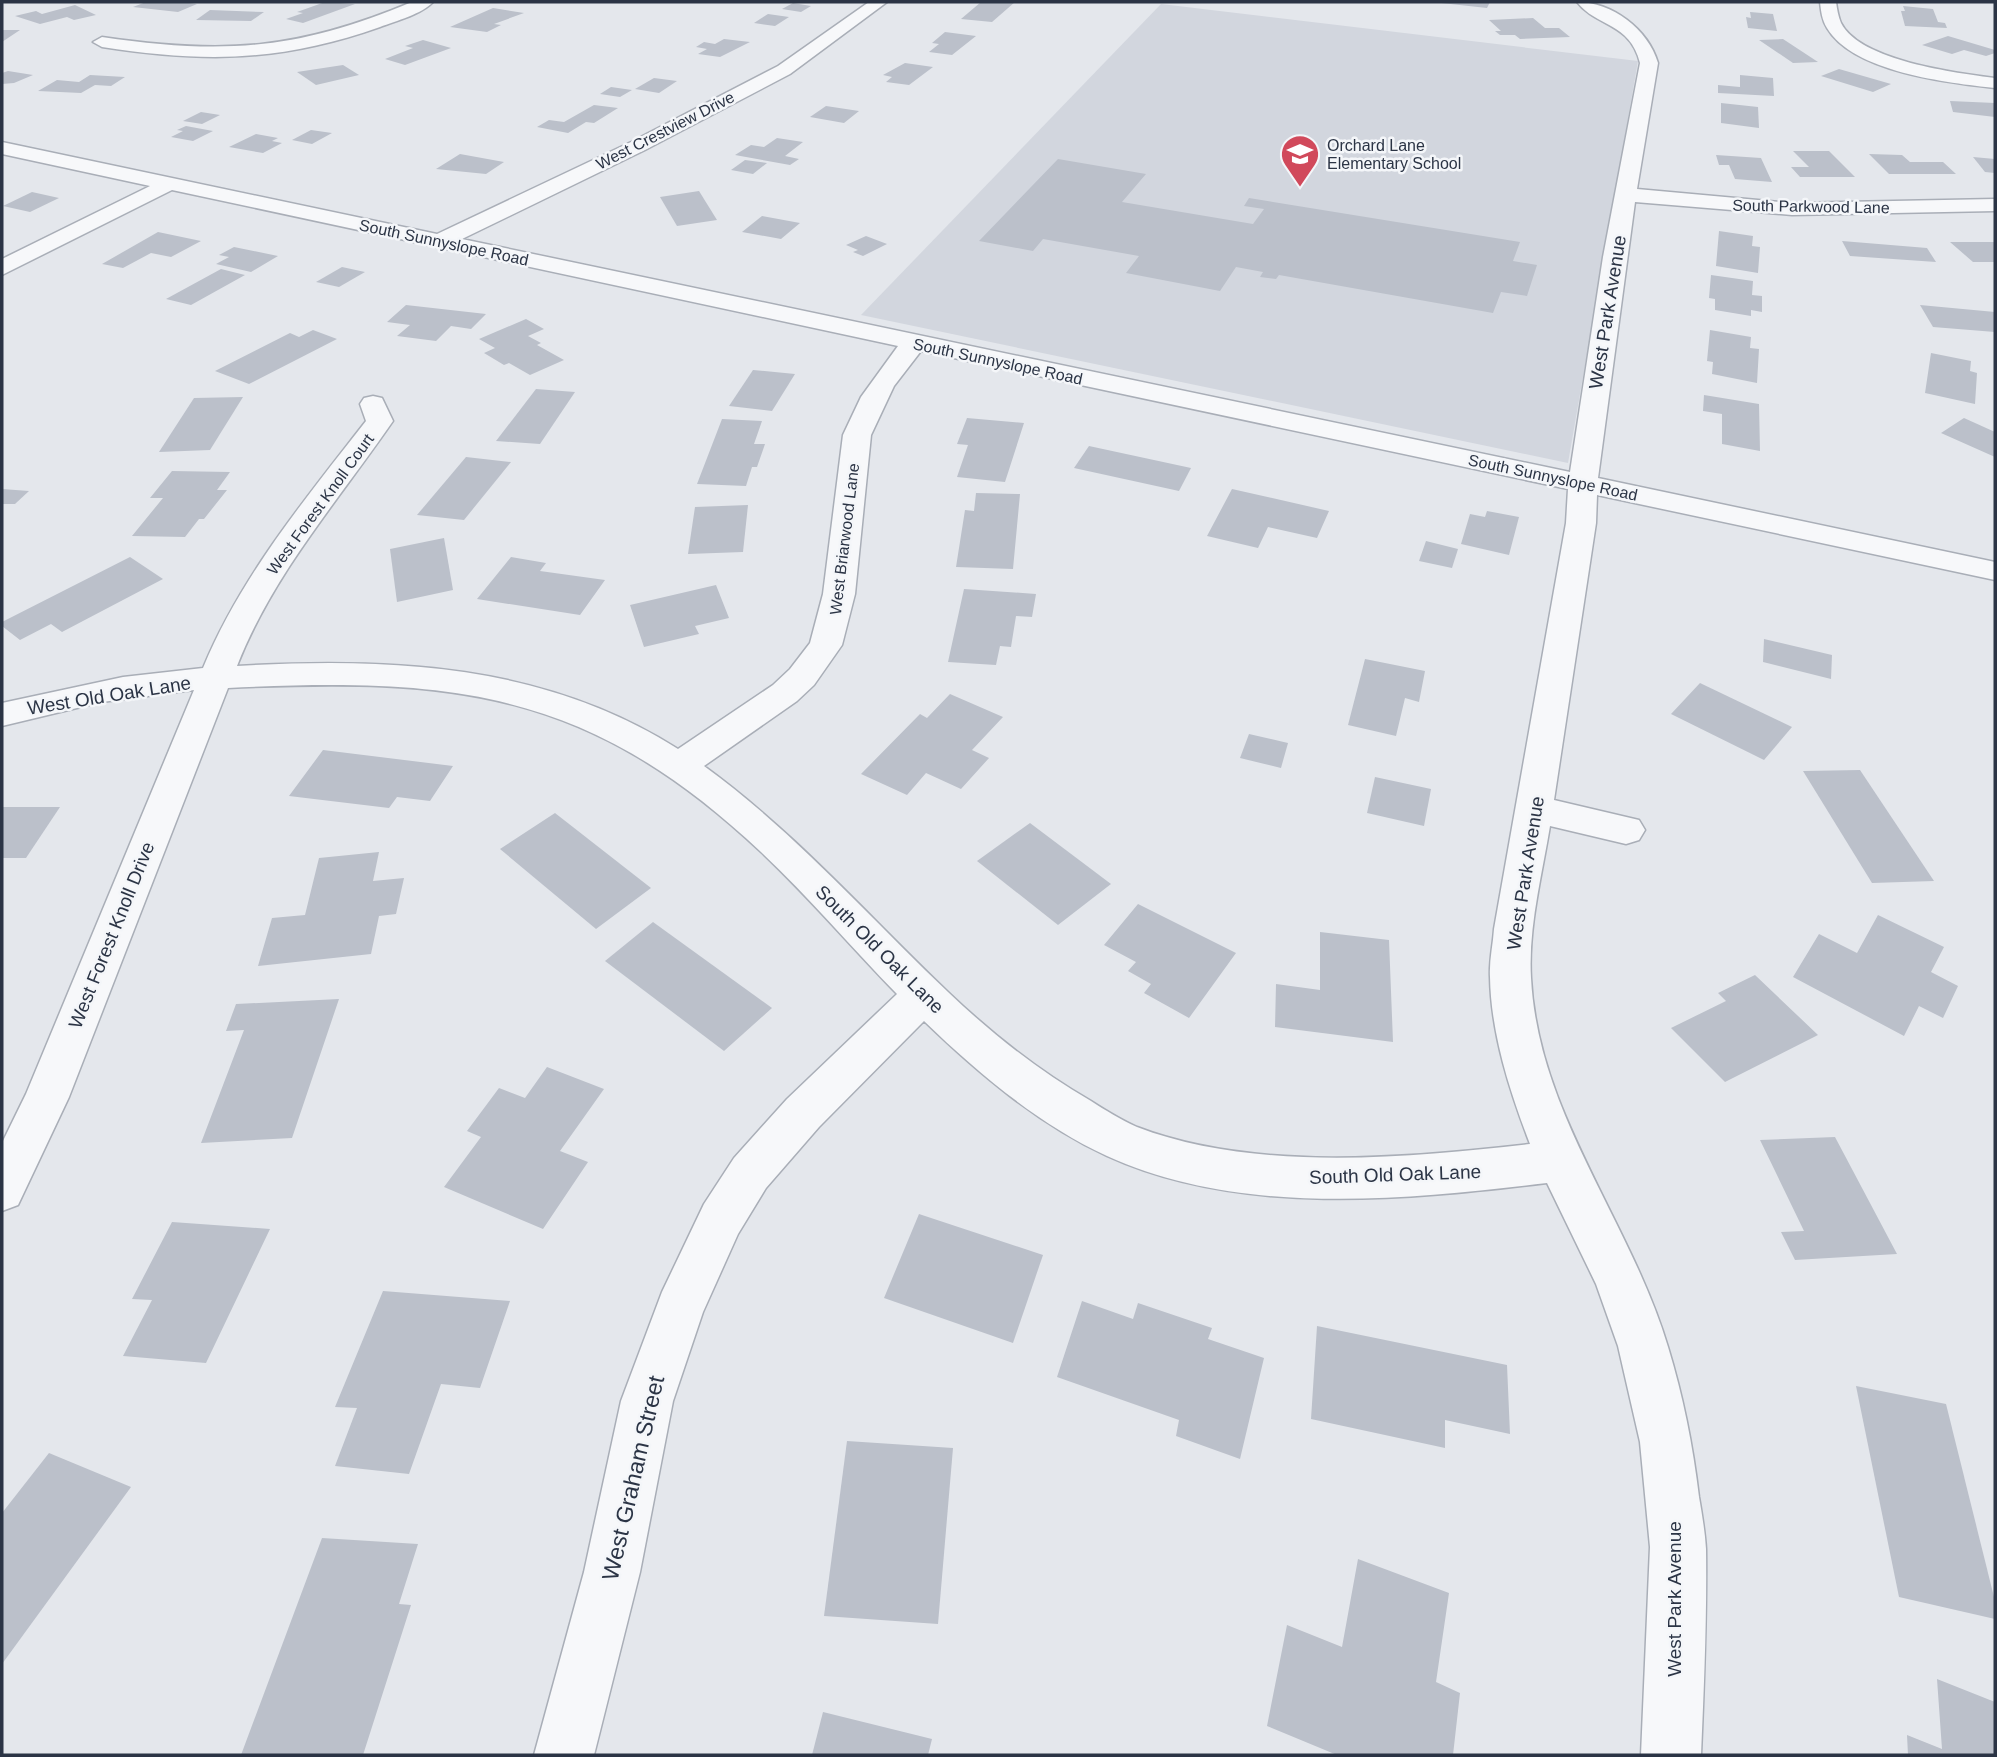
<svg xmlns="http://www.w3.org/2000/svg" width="1997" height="1757" viewBox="0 0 1997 1757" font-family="Arial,sans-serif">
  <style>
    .built { fill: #d2d6de }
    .building { fill: #bbc0ca }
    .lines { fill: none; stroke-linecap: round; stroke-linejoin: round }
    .minor-casing { stroke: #a9aeb7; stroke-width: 3 }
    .minor { fill: #f7f8fa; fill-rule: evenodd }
    .labels { text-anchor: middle; stroke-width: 5; stroke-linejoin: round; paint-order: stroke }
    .far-street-label { font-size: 16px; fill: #2b3445; stroke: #f4f6f9 }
    .far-poi-label { font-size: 16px; fill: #2b3445; stroke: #f4f6f9; text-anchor: start }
    .street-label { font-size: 19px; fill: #2b3445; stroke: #f4f6f9 }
    .near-street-label { font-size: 23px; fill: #2b3445; stroke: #f4f6f9 }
  </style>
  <rect width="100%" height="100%" fill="#e4e7ec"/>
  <path class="built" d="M1161,4l477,57 -70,402 -707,-148z"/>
  <g class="building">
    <path d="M146,2h35l16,2 -19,8 -45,-5z"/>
    <path d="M325,2l30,2 -52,19 -17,-4 17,-6 -6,-1z"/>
    <path d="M981,2h34l-23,20 -31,-3z"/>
    <path d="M1432,2h58l-3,6z"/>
    <path d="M793,3l18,3 -10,6 -19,-3z"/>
    <path d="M75,5l21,10 -22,5 -7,-3 -27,7 -25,-8 21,-5 6,3z"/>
    <path d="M1903,6l30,3 5,13 7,1 2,5 -42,-2 -4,-15h4z"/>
    <path d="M493,8l31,5 -30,11 7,1 -14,7 -37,-5z"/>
    <path d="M210,10l54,2 -13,9 -55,-1z"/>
    <path d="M1750,12l23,2 4,17 -29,-3 -2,-11 5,1z"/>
    <path d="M768,14l21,3 -14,9 -21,-3z"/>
    <path d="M1533,18l12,10h14l11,9 -50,2 -5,-4h-15l-5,-4h6l-12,-11z"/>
    <path d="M2,30h18l-18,12z"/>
    <path d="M945,32l31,4 -24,19 -23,-3 10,-8 -7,-1z"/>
    <path d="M1948,36l47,14v3l-9,3 -22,-6 -12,4 -30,-9z"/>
    <path d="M724,39l26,3 -30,15 -22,-3 9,-5 -11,-2 8,-5 11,2z"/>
    <path d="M1783,39l35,23 -25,1 -34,-23z"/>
    <path d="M423,40l28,8 -46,17 -20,-6 28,-11 -8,-2z"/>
    <path d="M905,63l28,4 -24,18 -23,-3 6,-5 -9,-2z"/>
    <path d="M343,65l16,10 -43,10 -19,-13z"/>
    <path d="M1839,69l52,15 -18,8 -52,-16z"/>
    <path d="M8,71l25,4 -19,8 -12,1v-11z"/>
    <path d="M90,75l35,2 -14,9 -16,-1 -14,8 -43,-2 19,-11 22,2z"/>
    <path d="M1740,75l33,3 1,18 -56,-3v-8l22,2z"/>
    <path d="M654,78l23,3 -18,12 -24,-4z"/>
    <path d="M611,87l21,3 -12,7 -20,-3z"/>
    <path d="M1950,101l45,2v14l-42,-5z"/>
    <path d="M1721,103l37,4 1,21 -38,-5z"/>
    <path d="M594,105l24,3 -24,15 -8,-1 -18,11 -31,-6 12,-7 15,2z"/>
    <path d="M826,106l33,5 -15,12 -34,-6z"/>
    <path d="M201,112l19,3 -18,9 -19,-3z"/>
    <path d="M186,126l27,5 -20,10 -22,-4 12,-6 -6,-1z"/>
    <path d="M311,130l21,3 -20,11 -20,-4z"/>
    <path d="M256,134l22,4 -6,3 10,2 -19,10 -34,-6z"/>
    <path d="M777,138l26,4 -18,14 14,3 -9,6 -55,-10 16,-10 13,2z"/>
    <path d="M1793,151h36l26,26h-55l-9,-10h18z"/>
    <path d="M460,154l44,8 -18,12 -50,-5z"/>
    <path d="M1869,154l33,1 8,7h33l13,12h-67z"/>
    <path d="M1716,155l45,3 11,24 -37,-3 -6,-14h-10z"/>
    <path d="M1973,157l22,2v14l-10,-1z"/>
    <path d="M1058,159l88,15 -24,28 131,22 11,-15 -20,-3 5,-8 271,44 -7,19 24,4 -10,31 -26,-4 -8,21 -214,-38 -3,4 -16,-2 3,-5 -27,-5 -16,24 -94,-18 13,-17 -96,-17 -10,12 -54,-10z"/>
    <path d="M745,160l22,3 -14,11 -22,-4z"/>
    <path d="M699,191l18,29 -40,6 -17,-29z"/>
    <path d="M32,192l27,6 -29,14 -27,-6z"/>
    <path d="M762,216l38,7 -19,16 -39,-7z"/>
    <path d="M1719,231l34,5 -1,10 8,1 -2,26 -42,-7z"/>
    <path d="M158,232l43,9 -30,16 -20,-4 -28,15 -21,-4z"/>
    <path d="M866,236l21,8 -24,12 -10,-4 5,-2 -12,-5z"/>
    <path d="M1842,241l85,7 9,14 -86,-6z"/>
    <path d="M1950,242h45v20h-22z"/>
    <path d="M234,247l44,9 -27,16 -35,-8 13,-7 -10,-2z"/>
    <path d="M342,267l23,5 -26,15 -23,-5z"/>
    <path d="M221,269l24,6 -54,30 -25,-6z"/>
    <path d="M1711,275l42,6 -1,14 10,1v16l-11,-2v6l-36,-6v-11l-6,-1z"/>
    <path d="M406,305l80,9 -15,15 -20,-3 -15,15 -39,-5 13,-11 -23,-3z"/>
    <path d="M1920,305l75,7v20l-62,-5z"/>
    <path d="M526,319l18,10 -16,7 13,7 -4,2 27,15 -34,15 -21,-12 -5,2 -20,-12 11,-5 -16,-9z"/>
    <path d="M313,330l24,9 -88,45 -34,-13 75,-38 9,4z"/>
    <path d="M1710,330l41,7 -1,11 9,1 -2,34 -45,-9 1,-12 -6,-1z"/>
    <path d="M1931,353l40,8 -1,10 7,2 -2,31 -50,-11z"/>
    <path d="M753,370l42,4 -23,37 -43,-5z"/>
    <path d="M536,389l39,3 -35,52 -44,-3z"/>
    <path d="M1704,395l55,9 1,47 -38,-7v-30l-19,-3z"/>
    <path d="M243,397l-33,53 -51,2 35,-54z"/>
    <path d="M967,418l57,5 -19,59 -48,-5 11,-32 -11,-1z"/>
    <path d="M1964,418l31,14v25l-54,-24z"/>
    <path d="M722,419l40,2 -8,23h11l-8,23h-5l-6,19 -49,-2z"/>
    <path d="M1089,446l102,22 -12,23 -105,-23z"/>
    <path d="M466,457l45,5 -47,58 -47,-5z"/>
    <path d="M172,471l58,1 -13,18h10l-23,29h-5l-14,18 -53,-1 31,-38h-13z"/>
    <path d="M2,489l27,2 -14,13h-13z"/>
    <path d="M1232,489l97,22 -12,27 -49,-11 -10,21 -51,-12z"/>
    <path d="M976,493l44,1 -7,75 -57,-2 9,-57 9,1z"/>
    <path d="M748,505l-5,47 -55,2 7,-47z"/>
    <path d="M1487,511l32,6 -10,38 -48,-11 9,-30 15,3z"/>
    <path d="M444,538l9,52 -56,12 -7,-53z"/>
    <path d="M1426,541l32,8 -6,19 -33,-7z"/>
    <path d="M130,557l33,22 -101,53 -11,-8 -31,16 -18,-14v-4z"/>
    <path d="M511,557l35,6 -6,8 65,9 -25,35 -103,-16z"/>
    <path d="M716,585l13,33 -34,8 4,8 -55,13 -14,-42z"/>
    <path d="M964,589l72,5 -4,23 -16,-1 -5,31 -11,-1 -4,19 -48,-3z"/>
    <path d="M1764,639l68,16 -1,24 -68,-17z"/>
    <path d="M1365,659l60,12 -6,31 -14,-4 -9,38 -48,-11z"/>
    <path d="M1700,683l92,44 -28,33 -93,-46z"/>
    <path d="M950,694l53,23 -31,33 17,8 -28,31 -35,-16 -19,22 -46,-21 59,-60 7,4z"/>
    <path d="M1249,734l39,9 -7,25 -41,-10z"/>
    <path d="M323,750l130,16 -23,35 -33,-4 -8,11 -100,-12z"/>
    <path d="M1860,770l74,111 -62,2 -69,-112z"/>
    <path d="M1375,777l56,12 -7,37 -57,-13z"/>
    <path d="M2,807h58l-34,51h-24z"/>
    <path d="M555,813l96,75 -55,41 -96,-80z"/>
    <path d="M1030,823l81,61 -53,41 -81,-64z"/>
    <path d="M379,852l-6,29 31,-3 -8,36 -17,2 -8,38 -113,12 14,-48 33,-3 14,-57z"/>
    <path d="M1138,904l98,49 -47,65 -45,-25 7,-9 -23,-13 8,-9 -32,-17z"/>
    <path d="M1878,915l66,32 -13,25 27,14 -15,32 -24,-12 -15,30 -111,-59 26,-43 38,19z"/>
    <path d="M653,922l119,86 -48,43 -119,-90z"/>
    <path d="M1320,932l69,8 4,102 -118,-15 1,-43 44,6z"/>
    <path d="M1755,975l63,60 -93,47 -54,-54 55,-27 -8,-8z"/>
    <path d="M339,999l-47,139 -91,5 43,-113 -18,1 10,-27z"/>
    <path d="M547,1067l57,22 -44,62 28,11 -45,67 -99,-42 37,-50 -14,-6 32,-43 26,10z"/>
    <path d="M1835,1137l62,117 -102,6 -14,-28 23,-1 -44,-91z"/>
    <path d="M919,1214l124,41 -30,88 -129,-45z"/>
    <path d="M172,1222l98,7 -64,134 -83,-7 29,-56 -20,-1z"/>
    <path d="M383,1291l127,10 -30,87 -39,-4 -32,90 -74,-8 22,-58 -22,-1z"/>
    <path d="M1082,1301l51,18 5,-16 74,25 -4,11 56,19 -24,101 -64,-23 3,-16 -122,-43z"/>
    <path d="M1317,1326l190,39 3,69 -65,-14v28l-134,-29z"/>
    <path d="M1856,1386l90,18 49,197v18l-96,-22z"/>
    <path d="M847,1441l106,7 -15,176 -114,-8z"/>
    <path d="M49,1453l82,34 -129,177v-151z"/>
    <path d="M322,1538l96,6 -19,60 12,1 -48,150h-122z"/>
    <path d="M1358,1559l91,34 -13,89 24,11 -7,62h-116l-70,-29 20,-101 55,22z"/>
    <path d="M1937,1679l58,23v53h-87l-1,-20 35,14z"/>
    <path d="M823,1712l109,27 -4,16h-116z"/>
  </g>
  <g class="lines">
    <g class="minor-casing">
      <g id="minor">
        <path d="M412,2h21c-11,12 -37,19 -53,25 -99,35 -175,36 -278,20l-9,-5 9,-5c121,18 196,13 310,-35z"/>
        <path d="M869,2h18l-97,72 -145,76 -183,89 1108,233 33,-215 37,-194c-10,-41 -44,-36 -63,-61 35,0 71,27 81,61l-21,126 155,14 203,-4v12l-203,4 -157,-13 -37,276 397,84v18l-398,-85 -1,28 -42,277 85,20 6,10 -6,10 -13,4 -76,-18c-8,49 -22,102 -19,152 7,136 99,242 137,369 15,49 25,99 31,150 3,17 6,35 7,52 1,68 -2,138 -5,206h-60l9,-208 -10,-105 -22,-96 -22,-62 -49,-101c-141,17 -307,34 -440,-27 -69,-32 -129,-83 -183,-135l-105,106 -53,61 -28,46 -35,78 -30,89 -33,171 -46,183h-60l50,-183 37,-171 41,-109 42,-88 30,-46 53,-59 110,-105c-46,-47 -88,-97 -136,-142 -172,-162 -307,-175 -533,-164l-159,409 -51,108 -16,6v-68l24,-49 168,-404 -92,12 -100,24v-23l121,-26 80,-9c38,-92 103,-170 163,-247l-6,-17 4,-6 9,-2 9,2 11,23c-55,80 -120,153 -156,245 153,-9 308,-2 441,83l95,-64 17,-16 20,-26 13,-49 20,-159 18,-38 37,-51 -726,-156 -170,85v-16l148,-73 -148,-32v-12l435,92 194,-92 147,-76zM921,351l647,138 -2,34 -72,406c-1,16 -5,32 -4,48 1,57 20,115 40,167 -122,14 -276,28 -393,-17 -16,-7 -32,-17 -46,-26 -52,-30 -99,-67 -143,-109 -80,-76 -153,-160 -244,-226l93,-65 17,-16 28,-40 13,-51 16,-159 23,-49z"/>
        <path d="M1820,2h16c1,7 2,14 5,21 19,38 116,50 154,55v10c-47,-5 -142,-16 -168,-60 -5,-8 -6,-17 -7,-26z"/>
      </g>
    </g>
    <use href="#minor" class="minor"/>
  </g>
  <defs>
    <g id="school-pin" transform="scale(2.0125)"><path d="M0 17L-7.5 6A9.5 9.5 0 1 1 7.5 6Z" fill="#d1495b" stroke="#f4f6f9"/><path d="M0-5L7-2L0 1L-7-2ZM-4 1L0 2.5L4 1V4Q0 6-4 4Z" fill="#fff"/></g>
  </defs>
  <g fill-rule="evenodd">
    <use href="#school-pin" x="1300" y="154"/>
  </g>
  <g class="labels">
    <g class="far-street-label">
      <text transform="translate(665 130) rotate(-27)" y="6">West Crestview Drive</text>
      <text transform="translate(1811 206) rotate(1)" y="6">South Parkwood Lane</text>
      <text transform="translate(444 242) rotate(12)" y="6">South Sunnyslope Road</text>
      <text transform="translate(998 361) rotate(12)" y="6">South Sunnyslope Road</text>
      <text transform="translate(1553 477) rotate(12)" y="6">South Sunnyslope Road</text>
      <text transform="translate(320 504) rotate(-54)" y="6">West Forest Knoll Court</text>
      <text transform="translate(844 539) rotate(-83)" y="6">West Briarwood Lane</text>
    </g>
    <g class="far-poi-label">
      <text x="1327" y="151">Orchard Lane<tspan x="1327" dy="18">Elementary School</tspan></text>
    </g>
    <g class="street-label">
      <text transform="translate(1607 312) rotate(-81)" y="7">West Park Avenue</text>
      <text transform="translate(109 695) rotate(-9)" y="7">West Old Oak Lane</text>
      <text transform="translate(1525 873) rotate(-81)" y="7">West Park Avenue</text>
      <text transform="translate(111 935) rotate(-68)" y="7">West Forest Knoll Drive</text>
      <text transform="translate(880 949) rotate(45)" y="7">South Old Oak Lane</text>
      <text transform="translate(1395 1174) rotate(-2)" y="7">South Old Oak Lane</text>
      <text transform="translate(1674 1599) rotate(-90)" y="7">West Park Avenue</text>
    </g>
    <g class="near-street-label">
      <text transform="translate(633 1478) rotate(-77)" y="8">West Graham Street</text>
    </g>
  </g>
  <rect width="1997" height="1757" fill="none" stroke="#2b3445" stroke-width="7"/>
</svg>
